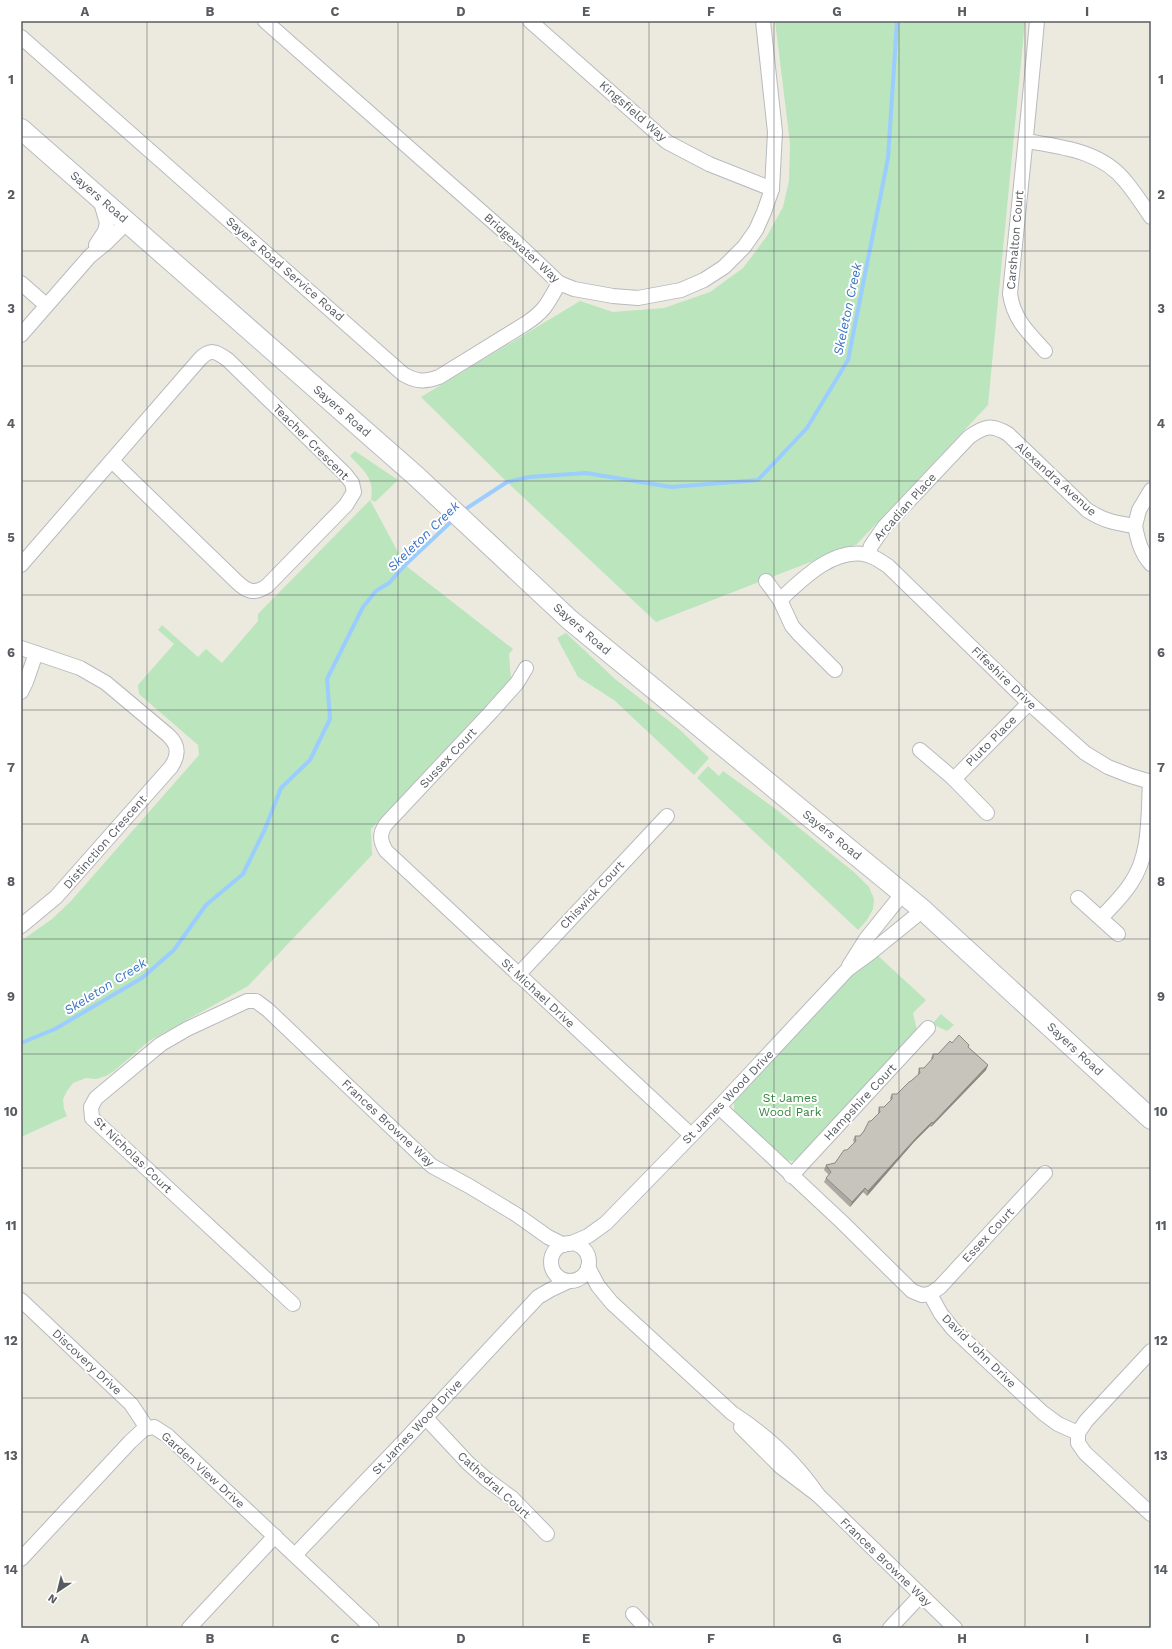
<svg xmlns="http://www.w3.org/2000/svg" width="1172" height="1649" viewBox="0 0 1172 1649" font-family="'Work Sans',sans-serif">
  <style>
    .green { fill: #bae5bd }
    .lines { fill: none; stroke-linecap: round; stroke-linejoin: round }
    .stream { stroke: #9ccdff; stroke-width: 4 }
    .street-casing { stroke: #b7babf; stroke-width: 16 }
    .secondary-casing { stroke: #b8bbc2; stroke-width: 22 }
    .street { stroke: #fff; stroke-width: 14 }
    .secondary { stroke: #fff; stroke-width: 20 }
    .wall { fill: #aba9a2 }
    .shaded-wall { fill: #8b8984 }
    .building { fill: #c7c4bc; stroke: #8b8984 }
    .grid { fill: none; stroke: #585c61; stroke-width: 1; stroke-opacity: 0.55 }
    .labels { text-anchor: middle; stroke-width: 4; stroke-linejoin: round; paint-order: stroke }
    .street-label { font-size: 12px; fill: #585c61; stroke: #fff }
    .park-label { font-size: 12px; fill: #32863c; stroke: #fff }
    .water-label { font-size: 13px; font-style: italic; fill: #3c76c5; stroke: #fff }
    .neatline { fill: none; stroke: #585c61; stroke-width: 1.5 }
    .grid-label { font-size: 13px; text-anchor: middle; font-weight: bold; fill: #585c61 }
  </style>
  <rect width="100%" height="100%" fill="#eceadf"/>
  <g class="green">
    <path d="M775,21h250l-37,384 -131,139 -201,78 -149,-140 -86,-85 159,-96 33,11 51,-4 46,-16 33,-24 24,-32 16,-29 6,-26 1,-38z"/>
    <path d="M355,451l43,29 -23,22 -4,-2c4,-22 -7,-29 -21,-44z"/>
    <path d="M370,500l35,65 108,84 -4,5 2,25 -140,150 1,26 -124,131 -99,55 -35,30 -8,5 -10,3 -10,-1 -13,5 -6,8 -4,8 1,10 3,7 -46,21v-196l31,-22 19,-18 128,-146 -1,-10 -59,-51 -1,-9 36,-41 -16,-14 4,-5 36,32 8,-8 16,14 36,-42v-7z"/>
    <path d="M566,633l49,46 64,50 30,29 -15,17 -80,-75 -36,-23 -21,-39z"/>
    <path d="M708,766l11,10 4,-5 54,39 78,63 14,14 5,12 -1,10 -6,11 -9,10 -161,-152z"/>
    <path d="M875,953l51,47 -13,13 4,17 -119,129 -6,2 -6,-1 -52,-48v-11l130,-138z"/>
    <path d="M941,1014l13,11 -7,6 -15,-7z"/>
  </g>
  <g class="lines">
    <g class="stream">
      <path d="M461,512l46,-30 22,-5 57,-4 85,14 87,-7 49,-52 41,-68 40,-202 9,-137"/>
      <path d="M21,1043l34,-14 87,-51 32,-28 32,-45 37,-31 22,-45 16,-41 29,-28 20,-41 -3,-40 36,-72 13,-16 13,-8 16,-18 49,-46"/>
    </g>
    <g class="street-casing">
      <g id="street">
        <path d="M265,21l251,221 43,41 15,6 39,7 25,2 43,-8 23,-10 20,-13 20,-20 12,-17 8,-18 8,-23 3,-57 -12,-111"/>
        <path d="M530,21l137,121 42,22 63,25"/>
        <path d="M1037,21c-8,91 -18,182 -27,273 4,26 18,38 35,57"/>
        <path d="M21,37l382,337c13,8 22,8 36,3l86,-53c20,-13 23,-21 34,-41"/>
        <path d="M1026,141c36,6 76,10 100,41 9,11 17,23 25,35"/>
        <path d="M96,245l9,-14 2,-8 -7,-24"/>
        <path d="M21,283l25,22"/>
        <path d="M21,335l69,-79 16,-13 21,-21"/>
        <path d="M1135,526l4,-16 12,-20"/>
        <path d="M868,555l9,4 11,7 141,137 56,50 23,14 23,9 20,6"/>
        <path d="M21,565l178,-205c11,-12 17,-9 29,0l117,114 7,9 2,9 -8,13 -79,81c-13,9 -21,5 -31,-5l-124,-120"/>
        <path d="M766,581l14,19 12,26 6,7 37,37"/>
        <path d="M780,600c22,-21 55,-54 88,-45l3,-9 13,-19 85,-90c16,-11 22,-13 39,-3l79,76c17,11 28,13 48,16 3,15 6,27 16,38"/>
        <path d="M21,648l59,20 26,15 62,52c11,10 11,20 3,32l-115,130 -35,29"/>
        <path d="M526,668l-9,15 -25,28 -106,113c-7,10 -6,17 0,27l305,284"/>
        <path d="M21,692l5,-10 10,-29"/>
        <path d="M920,750l34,29 33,34"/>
        <path d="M954,779l75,-76"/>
        <path d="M1078,898l40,36"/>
        <path d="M1101,918c10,-11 22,-22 30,-35 20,-29 17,-68 19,-101"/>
        <path d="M849,966l17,-27 37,-46"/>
        <path d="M518,975l149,-159"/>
        <path d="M719,1107l123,115 70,69 10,4 8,-1 11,20 12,15 90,84 15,11 20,9v10l7,10 66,61"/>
        <path d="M791,1176l137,-148"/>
        <circle cx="570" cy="1262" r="19"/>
        <path d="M569,1244l19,-8 18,-13 113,-116 129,-138 22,-16 53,-43"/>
        <path d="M588,1267l10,19 14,17 120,110c34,22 63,48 86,82"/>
        <path d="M930,1294l10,-7 105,-114"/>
        <path d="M21,1300l110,104 16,24"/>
        <path d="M293,1304l-201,-186 -1,-11 5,-9 65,-54 26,-15 60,-28h9l12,9 164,156 37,20 48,29 31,22 16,8"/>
        <path d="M426,1418l42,45 18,16 26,19 35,36"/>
        <path d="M741,1427l40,40 37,28 137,133"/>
        <path d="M1078,1433l8,-12 65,-70"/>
        <path d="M295,1555l108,-113 135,-145 12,-7 19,-9"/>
        <path d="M21,1559l109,-117 14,-13 10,-2 14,9 204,192"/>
        <path d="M633,1614l13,14"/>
        <path d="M189,1628l86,-92"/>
        <path d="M890,1628l30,-32"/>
      </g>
    </g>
    <g class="secondary-casing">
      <path id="secondary" d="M21,129l395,347 154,144 353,290 228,209"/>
    </g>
    <use href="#street" class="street"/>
    <use href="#secondary" class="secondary"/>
  </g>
  <path class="wall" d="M969,1045l-1,2 20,18 -2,5 -55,57 -1,-1 -16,16 -47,54 -4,-4 -13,15 -26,-25 2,-4 3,-3 -5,-5 2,-5 9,-2 19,-20 -1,-3 2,-4h5l11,-15 7,-7v-3l1,-4h5l7,-6 -1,-3 2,-4h5l21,-19v-3l1,-4h5l8,-8 -1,-2 2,-4h5z"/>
  <g class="shaded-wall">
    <path d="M988,1065l-2,5 -55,57 2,-4z"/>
    <path d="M932,1122l-2,4 -16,16 -47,54 1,-5 48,-53z"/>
    <path d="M865,1188l-2,4 -13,15 2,-5z"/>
  </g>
  <path class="building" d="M959,1035l10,10 -1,2 20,18 -55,58 -1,-1 -16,16 -48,53 -3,-3 -13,14 -26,-24 5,-6 -5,-7 9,-2 9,-13h3l9,-9 -1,-5h5l4,-5 5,-10h2l9,-9 -1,-5h5l8,-8v-5h5l12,-12 2,-1 9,-8 -1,-5h5l9,-10v-4h5l12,-13 2,2z"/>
  <path class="grid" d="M147,21v1607M273,21v1607M398,21v1607M523,21v1607M649,21v1607M774,21v1607M899,21v1607M1025,21v1607M21,137h1130M21,251h1130M21,366h1130M21,481h1130M21,595h1130M21,710h1130M21,824h1130M21,939h1130M21,1054h1130M21,1168h1130M21,1283h1130M21,1398h1130M21,1512h1130"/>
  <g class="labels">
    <g class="street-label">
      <text transform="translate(633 111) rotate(41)" y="4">Kingsfield Way</text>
      <text transform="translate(99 197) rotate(41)" y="4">Sayers Road</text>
      <text transform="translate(1015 240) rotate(-85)" y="4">Carshalton Court</text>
      <text transform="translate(522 248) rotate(42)" y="4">Bridgewater Way</text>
      <text transform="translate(285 269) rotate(41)" y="4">Sayers Road Service Road</text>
      <text transform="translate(342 411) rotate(41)" y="4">Sayers Road</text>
      <text transform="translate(311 442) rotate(45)" y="4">Teacher Crescent</text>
      <text transform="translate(1056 479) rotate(42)" y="4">Alexandra Avenue</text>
      <text transform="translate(905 507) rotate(-48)" y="4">Arcadian Place</text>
      <text transform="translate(582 629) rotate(41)" y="4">Sayers Road</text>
      <text transform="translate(1004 678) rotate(44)" y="4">Fifeshire Drive</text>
      <text transform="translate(991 741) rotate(-45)" y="4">Pluto Place</text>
      <text transform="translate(448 758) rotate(-47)" y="4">Sussex Court</text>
      <text transform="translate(832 835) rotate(39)" y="4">Sayers Road</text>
      <text transform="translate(105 842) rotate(-49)" y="4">Distinction Crescent</text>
      <text transform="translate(592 895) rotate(-47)" y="4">Chiswick Court</text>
      <text transform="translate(538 993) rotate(43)" y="4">St Michael Drive</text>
      <text transform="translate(1075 1049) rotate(43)" y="4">Sayers Road</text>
      <text transform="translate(728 1097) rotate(-46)" y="4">St James Wood Drive</text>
      <text transform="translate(860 1102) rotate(-47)" y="4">Hampshire Court</text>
      <text transform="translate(388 1123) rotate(43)" y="4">Frances Browne Way</text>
      <text transform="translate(133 1155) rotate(44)" y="4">St Nicholas Court</text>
      <text transform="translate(988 1235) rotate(-47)" y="4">Essex Court</text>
      <text transform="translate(979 1351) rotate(45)" y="4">David John Drive</text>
      <text transform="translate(87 1362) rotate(43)" y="4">Discovery Drive</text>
      <text transform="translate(417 1427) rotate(-47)" y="4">St James Wood Drive</text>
      <text transform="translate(203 1470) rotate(42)" y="4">Garden View Drive</text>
      <text transform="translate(494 1485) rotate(42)" y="4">Cathedral Court</text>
      <text transform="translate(886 1562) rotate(44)" y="4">Frances Browne Way</text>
    </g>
    <g class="park-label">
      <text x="790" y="1102">St James<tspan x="790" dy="14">Wood Park</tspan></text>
    </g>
    <g class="water-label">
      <text transform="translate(847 309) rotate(-78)" y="5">Skeleton Creek</text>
      <text transform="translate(423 536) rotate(-44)" y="5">Skeleton Creek</text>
      <text transform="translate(105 986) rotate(-32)" y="5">Skeleton Creek</text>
    </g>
  </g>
  <rect width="1172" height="1649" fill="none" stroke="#ffffff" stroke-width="44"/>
  <g transform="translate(58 1591) rotate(215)" stroke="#ffffff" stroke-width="3" paint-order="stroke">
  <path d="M0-3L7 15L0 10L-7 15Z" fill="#585c61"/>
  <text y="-6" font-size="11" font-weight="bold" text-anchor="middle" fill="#585c61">N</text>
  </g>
  <rect x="22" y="22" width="1128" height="1605" class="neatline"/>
  <g class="grid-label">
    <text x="85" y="16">A</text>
    <text x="210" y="16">B</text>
    <text x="335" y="16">C</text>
    <text x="461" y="16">D</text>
    <text x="586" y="16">E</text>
    <text x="711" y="16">F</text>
    <text x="837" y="16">G</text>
    <text x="962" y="16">H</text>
    <text x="1087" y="16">I</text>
    <text x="11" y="84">1</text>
    <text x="1161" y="84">1</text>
    <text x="11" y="199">2</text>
    <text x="1161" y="199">2</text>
    <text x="11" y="313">3</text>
    <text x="1161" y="313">3</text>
    <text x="11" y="428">4</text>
    <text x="1161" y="428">4</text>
    <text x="11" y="542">5</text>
    <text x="1161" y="542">5</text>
    <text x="11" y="657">6</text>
    <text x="1161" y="657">6</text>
    <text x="11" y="772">7</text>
    <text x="1161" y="772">7</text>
    <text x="11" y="886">8</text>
    <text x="1161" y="886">8</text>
    <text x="11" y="1001">9</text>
    <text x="1161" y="1001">9</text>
    <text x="11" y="1116">10</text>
    <text x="1161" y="1116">10</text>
    <text x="11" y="1230">11</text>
    <text x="1161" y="1230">11</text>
    <text x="11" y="1345">12</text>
    <text x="1161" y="1345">12</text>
    <text x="11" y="1460">13</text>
    <text x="1161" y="1460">13</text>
    <text x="11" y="1574">14</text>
    <text x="1161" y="1574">14</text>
    <text x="85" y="1643">A</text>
    <text x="210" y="1643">B</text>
    <text x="335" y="1643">C</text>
    <text x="461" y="1643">D</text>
    <text x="586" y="1643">E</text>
    <text x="711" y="1643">F</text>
    <text x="837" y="1643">G</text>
    <text x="962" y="1643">H</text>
    <text x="1087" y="1643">I</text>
  </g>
</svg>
